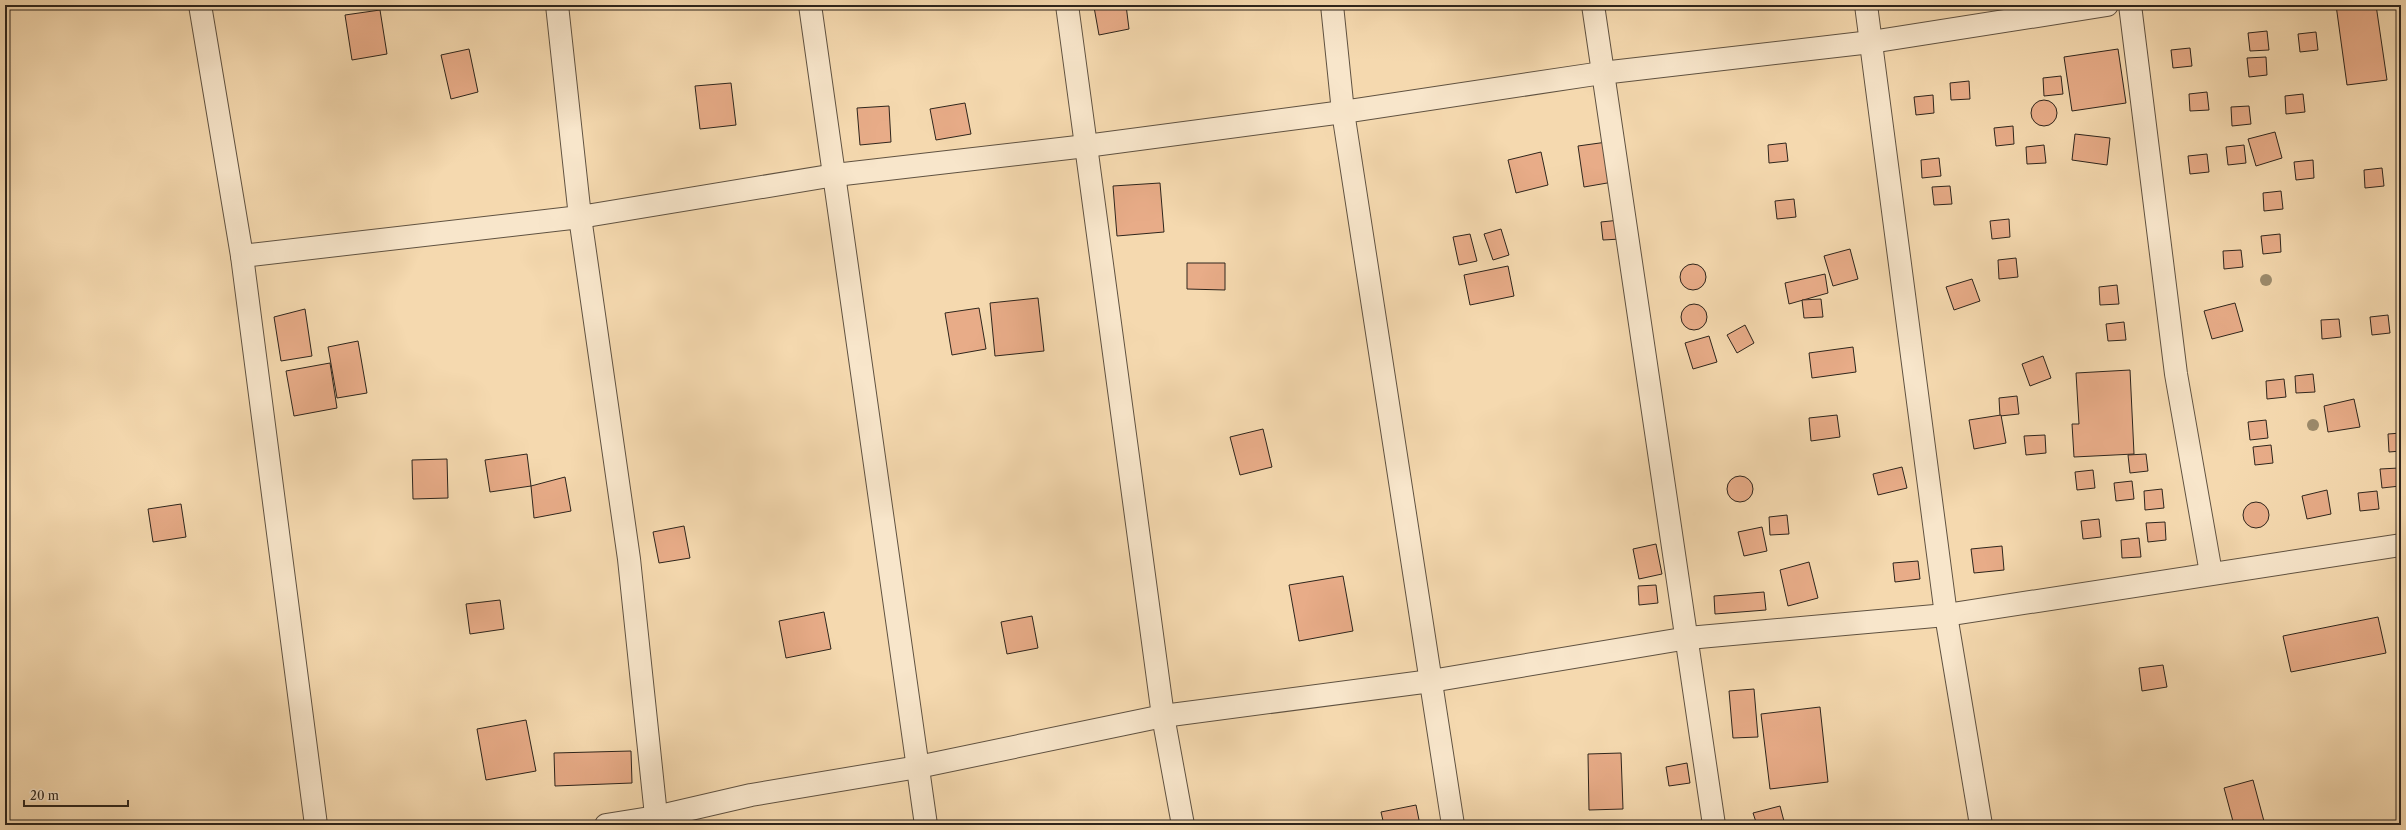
<svg xmlns="http://www.w3.org/2000/svg" width="2406" height="830" viewBox="0 0 2406 830" font-family="'Libre Caslon Text',serif">
  <style>
    .building { fill: #e8ac88; stroke: #2e251c }
    .lines { fill: none; stroke-linecap: round; stroke-linejoin: round }
    .minor-casing { stroke: #605241; stroke-width: 24 }
    .minor { stroke: #f8e6cb; stroke-width: 22 }
    .tree { fill: #9c8b6c }
  </style>
  <rect width="100%" height="100%" fill="#f5d9af"/>
  <filter id="stains"><feTurbulence type="fractalNoise" baseFrequency=".005" numOctaves="4"/><feColorMatrix values="0 0 0 0 .2 0 0 0 0 .09 0 0 0 0 .02 0 0 0 .5 -.17"/></filter>
  <radialGradient id="worn" r=".72"><stop offset=".6" stop-color="#630" stop-opacity="0"/><stop offset="1" stop-color="#630" stop-opacity=".3"/></radialGradient>
  <g class="building">
    <path d="M1107,5h19l3,24 -30,6 -5,-28z"/>
    <path d="M2336,5h40l11,75 -40,5z"/>
    <path d="M380,10l7,44 -35,6 -7,-45z"/>
    <path d="M2267,31l2,19 -19,1 -2,-18z"/>
    <path d="M2316,32l2,18 -18,2 -2,-18z"/>
    <path d="M2190,48l2,18 -19,2 -2,-18z"/>
    <path d="M469,49l9,43 -27,7 -10,-44z"/>
    <path d="M2118,49l8,54 -54,8 -8,-54z"/>
    <path d="M2266,57l1,18 -18,2 -2,-19z"/>
    <path d="M2061,76l2,18 -19,2 -1,-18z"/>
    <path d="M1969,81l1,18 -19,1 -1,-17z"/>
    <path d="M731,83l5,42 -36,4 -5,-43z"/>
    <path d="M2207,92l2,18 -19,1 -1,-17z"/>
    <path d="M2303,94l2,18 -19,2 -1,-18z"/>
    <path d="M1933,95l1,18 -18,2 -2,-18z"/>
    <circle cx="2044" cy="113" r="13"/>
    <path d="M965,103l6,31 -35,6 -6,-31z"/>
    <path d="M889,106l2,36 -31,3 -3,-37z"/>
    <path d="M2249,106l2,18 -19,2 -1,-19z"/>
    <path d="M2013,126l1,18 -18,2 -2,-18z"/>
    <path d="M2275,132l7,26 -26,8 -8,-27z"/>
    <path d="M2075,134l35,4 -3,27 -35,-5z"/>
    <path d="M1607,142l6,40 -29,5 -6,-41z"/>
    <path d="M1786,143l2,18 -19,2 -1,-18z"/>
    <path d="M2044,145l2,18 -19,1 -1,-17z"/>
    <path d="M2244,145l2,18 -18,2 -2,-18z"/>
    <path d="M1541,152l7,33 -32,8 -8,-33z"/>
    <path d="M2207,154l2,18 -19,2 -2,-18z"/>
    <path d="M1939,158l2,18 -19,2 -1,-18z"/>
    <path d="M2313,160l1,18 -18,2 -2,-18z"/>
    <path d="M2382,168l2,18 -19,2 -1,-18z"/>
    <path d="M1160,183l4,49 -47,4 -4,-50z"/>
    <path d="M1950,186l2,18 -18,1 -2,-18z"/>
    <path d="M2281,191l2,18 -19,2 -1,-18z"/>
    <path d="M1794,199l2,18 -19,2 -2,-18z"/>
    <path d="M2009,219l1,18 -18,2 -2,-18z"/>
    <path d="M1620,220l1,19 -18,1 -2,-18z"/>
    <path d="M1501,229l8,26 -16,5 -9,-26z"/>
    <path d="M1470,234l7,27 -18,4 -6,-28z"/>
    <path d="M2280,234l1,18 -18,2 -2,-18z"/>
    <path d="M1850,249l8,30 -25,7 -9,-30z"/>
    <path d="M2241,250l2,17 -19,2 -1,-18z"/>
    <path d="M2016,258l2,19 -19,2 -1,-19z"/>
    <path d="M1187,263h38v27l-38,-1z"/>
    <circle cx="1693" cy="277" r="13"/>
    <path d="M1508,266l6,30 -44,9 -6,-30z"/>
    <path d="M1825,274l3,19 -39,11 -4,-21z"/>
    <path d="M1972,279l8,22 -26,9 -8,-23z"/>
    <path d="M2117,285l2,19 -19,1 -1,-18z"/>
    <path d="M1038,298l6,53 -49,5 -5,-53z"/>
    <path d="M1821,299l2,18 -19,1 -2,-18z"/>
    <path d="M2235,303l8,28 -31,8 -8,-28z"/>
    <circle cx="1694" cy="317" r="13"/>
    <path d="M979,308l7,41 -34,6 -7,-42z"/>
    <path d="M305,309l7,47 -31,5 -7,-44z"/>
    <path d="M2388,315l2,18 -18,2 -2,-18z"/>
    <path d="M2339,319l2,18 -19,2 -1,-19z"/>
    <path d="M2124,322l2,18 -18,1 -2,-17z"/>
    <path d="M1745,325l9,18 -17,10 -10,-18z"/>
    <path d="M1709,336l8,26 -24,7 -8,-26z"/>
    <path d="M358,341l9,52 -30,5 -9,-51z"/>
    <path d="M1853,347l3,25 -44,6 -3,-25z"/>
    <path d="M2043,356l8,22 -21,8 -8,-22z"/>
    <path d="M330,363l7,45 -43,8 -8,-45z"/>
    <path d="M2130,370l4,84 -60,3 -2,-33h7l-3,-51z"/>
    <path d="M2313,374l2,18 -19,1 -1,-17z"/>
    <path d="M2284,379l2,18 -19,2 -1,-18z"/>
    <path d="M2017,396l2,18 -19,2 -1,-18z"/>
    <path d="M2354,399l6,28 -32,5 -4,-26z"/>
    <path d="M1837,415l3,22 -29,4 -2,-23z"/>
    <path d="M2001,415l5,28 -32,6 -5,-29z"/>
    <path d="M2266,420l2,18 -18,2 -2,-18z"/>
    <path d="M1263,429l9,38 -32,8 -10,-38z"/>
    <path d="M2401,433v18l-12,1 -1,-18z"/>
    <path d="M2045,435l1,18 -20,2 -2,-19z"/>
    <path d="M2271,445l2,18 -18,2 -2,-18z"/>
    <path d="M527,454l4,32 -41,6 -5,-32z"/>
    <path d="M2146,454l2,17 -18,2 -2,-18z"/>
    <path d="M447,459l1,39 -35,1 -1,-39z"/>
    <path d="M1902,467l5,21 -29,7 -5,-21z"/>
    <path d="M2399,468l1,18 -18,2 -2,-19z"/>
    <path d="M2093,470l2,18 -18,2 -2,-18z"/>
    <circle cx="1740" cy="489" r="13"/>
    <path d="M565,477l6,34 -37,7 -3,-32z"/>
    <path d="M2132,481l2,18 -18,2 -2,-18z"/>
    <path d="M2162,489l2,19 -19,2 -1,-19z"/>
    <path d="M2327,490l4,24 -24,5 -5,-23z"/>
    <path d="M2377,491l2,18 -19,2 -2,-18z"/>
    <circle cx="2256" cy="515" r="13"/>
    <path d="M181,504l5,33 -33,5 -5,-33z"/>
    <path d="M1787,515l2,19 -19,1 -1,-18z"/>
    <path d="M2099,519l2,18 -18,2 -2,-18z"/>
    <path d="M2165,522l1,18 -18,2 -2,-19z"/>
    <path d="M684,526l6,32 -31,5 -6,-31z"/>
    <path d="M1762,527l5,24 -23,5 -6,-24z"/>
    <path d="M2139,538l2,19 -19,1 -1,-18z"/>
    <path d="M1656,544l6,30 -23,5 -6,-30z"/>
    <path d="M2002,546l2,24 -30,3 -3,-24z"/>
    <path d="M1918,561l2,18 -25,3 -2,-19z"/>
    <path d="M1809,562l9,36 -30,8 -8,-36z"/>
    <path d="M1343,576l10,55 -54,10 -10,-56z"/>
    <path d="M1656,585l2,18 -19,2 -1,-19z"/>
    <path d="M1764,592l2,18 -51,4 -1,-18z"/>
    <path d="M500,600l4,29 -34,5 -4,-30z"/>
    <path d="M824,612l7,37 -45,9 -7,-37z"/>
    <path d="M1032,616l6,32 -31,6 -6,-32z"/>
    <path d="M2378,617l8,36 -95,19 -8,-36z"/>
    <path d="M2163,665l4,22 -25,4 -3,-23z"/>
    <path d="M1754,689l4,48 -25,1 -4,-47z"/>
    <path d="M1820,707l8,75 -58,7 -9,-75z"/>
    <path d="M526,720l10,51 -50,9 -9,-51z"/>
    <path d="M631,751l1,32 -77,3 -1,-33z"/>
    <path d="M1621,753l2,56 -34,1 -1,-56z"/>
    <path d="M1687,763l3,20 -21,3 -3,-19z"/>
    <path d="M2253,780l12,45h-31l-10,-37z"/>
    <path d="M1416,805l4,20h-36l-3,-13z"/>
    <path d="M1780,806l5,19h-28l-4,-12z"/>
  </g>
  <g class="lines">
    <g class="minor-casing">
      <g id="minor">
        <path d="M200,5l42,251 74,569"/>
        <path d="M557,5l23,212 255,-42 251,-29 257,-34 259,-39 269,-31 236,-37"/>
        <path d="M810,5l116,820"/>
        <path d="M1067,5l96,711 20,109"/>
        <path d="M1332,5l11,107 110,713"/>
        <path d="M1593,5l121,820"/>
        <path d="M1866,5l80,610 35,210"/>
        <path d="M2130,5l46,369 35,199"/>
        <path d="M242,256l338,-39 49,342 28,266"/>
        <path d="M606,825l50,-8 95,-22 167,-28 245,-51 268,-35 257,-43 258,-23 455,-70"/>
      </g>
    </g>
    <use href="#minor" class="minor"/>
  </g>
  <g class="tree">
    <circle cx="2266" cy="280" r="6"/>
    <circle cx="2313" cy="425" r="6"/>
  </g>
  <rect width="2406" height="830" fill="none" stroke="#f5d9af" stroke-width="20"/>
  <rect x="6" y="6" width="2394" height="818" fill="none" stroke="#2e251c" stroke-width="2"/>
  <rect x="10" y="10" width="2386" height="810" fill="none" stroke="#2e251c"/>
  <path d="M24 800v6h104v-6" fill="none" stroke="#2e251c" stroke-width="2"/>
  <text x="30" y="800" font-size="12" fill="#2e251c" stroke="#f8e6cb" stroke-width="3" paint-order="stroke">20 m</text>
  <rect width="100%" height="100%" filter="url(#stains)"/>
  <rect width="100%" height="100%" fill="url(#worn)"/>
</svg>
